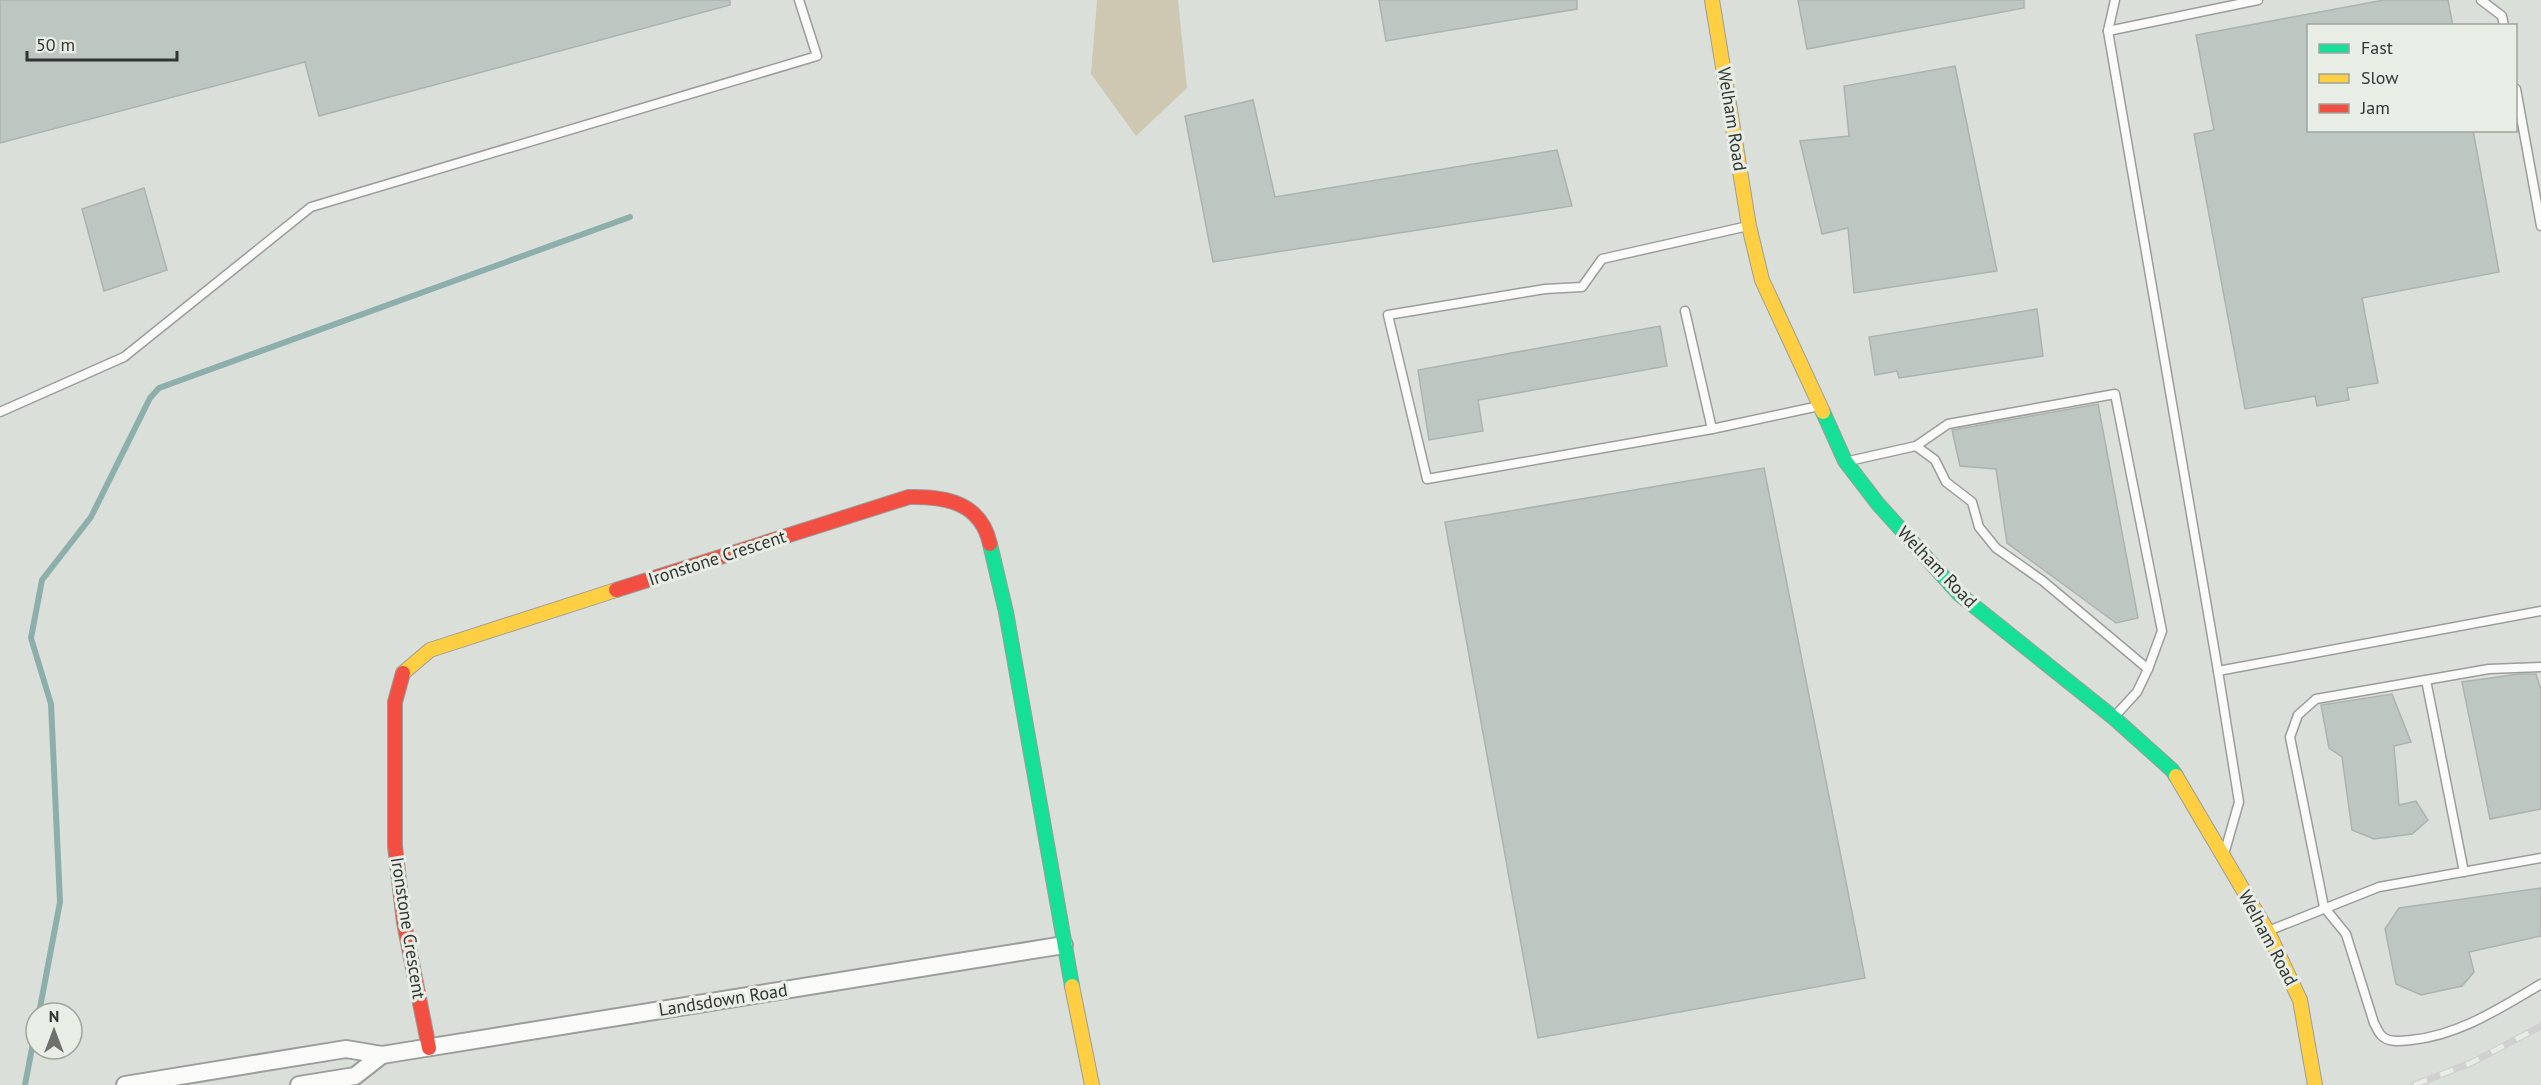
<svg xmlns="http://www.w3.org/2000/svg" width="2541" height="1085" viewBox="0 0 2541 1085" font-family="'PT Sans',sans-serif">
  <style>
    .green { fill: #cec8b2 }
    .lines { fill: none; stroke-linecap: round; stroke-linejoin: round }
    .stream { stroke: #8dafab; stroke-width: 6 }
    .building { fill: #bdc6c0; stroke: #aeb2af; stroke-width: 1.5 }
    .lane-casing { stroke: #9a9d9a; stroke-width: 11 }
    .street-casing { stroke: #9a9d9a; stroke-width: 20 }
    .fast-casing { stroke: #9a9d9a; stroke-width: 16 }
    .slow-casing { stroke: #9a9d9a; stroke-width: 16 }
    .jam-casing { stroke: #9a9d9a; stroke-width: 16 }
    .lane { stroke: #fafaf9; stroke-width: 8 }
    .street { stroke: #fafaf9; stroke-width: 16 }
    .fast { stroke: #16e098; stroke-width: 14 }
    .slow { stroke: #ffcf43; stroke-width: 14 }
    .jam { stroke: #f24e42; stroke-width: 14 }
    .rail-casing { stroke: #cfd0cf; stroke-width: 7 }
    .rail { stroke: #e8eee5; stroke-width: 4.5; stroke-dasharray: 14; stroke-linecap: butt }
    .labels { text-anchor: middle; stroke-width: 6; stroke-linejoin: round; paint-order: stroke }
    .street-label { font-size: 18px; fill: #323531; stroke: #e8eee5 }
  </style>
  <rect width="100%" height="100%" fill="#dbdfda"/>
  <path class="green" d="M1097,0h81l9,88 -51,48 -45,-62z"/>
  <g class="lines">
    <g class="stream">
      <path d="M39,1013l21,-111 -9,-198 -20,-66 11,-58 49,-63 59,-119 9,-10 471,-171"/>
      <path d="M25,1085l11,-58"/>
    </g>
  </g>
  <g class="building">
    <path d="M0,0h730v5l-411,111 -14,-54 -305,81z"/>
    <path d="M1379,0h198v9l-191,32z"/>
    <path d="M1798,0h226v8l-217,41z"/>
    <path d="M2384,0h64l5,26h-145v104h165l26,142 -137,26 16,85 -31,5 2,12 -32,6 -2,-10 -70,13 -51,-275 20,-4 -18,-95z"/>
    <path d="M1955,66l42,205 -143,22 -6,-65 -26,6 -22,-93 49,-5 -5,-50z"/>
    <path d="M1253,100l22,97 282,-47 15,56 -359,56 -28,-146z"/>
    <path d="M144,188l23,82 -63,21 -22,-82z"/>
    <path d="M2037,309l6,47 -144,22 -2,-7 -22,4 -6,-38z"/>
    <path d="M1660,326l7,40 -189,34 5,31 -54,9 -11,-70z"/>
    <path d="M2098,404l40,214 -22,5 -109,-80 -11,-74 -36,-3 -8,-36z"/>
    <path d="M1764,468l101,510 -327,60 -93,-516z"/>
    <path d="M2519,674h17l5,15v120l-51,10 -28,-137z"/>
    <path d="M2392,694l19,48 -17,4 5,59 17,-4 12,19 -16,14 -38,5 -22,-9 -10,-73 -13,-9 -8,-43z"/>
    <path d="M2541,888v48l-72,16 5,20 -12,14 -41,9 -25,-11 -11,-55 14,-21z"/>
  </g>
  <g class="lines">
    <g class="lane-casing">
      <g id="lane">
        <path d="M2115,0l-7,31 110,640"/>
        <path d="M2481,0l21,16 2,10"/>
        <path d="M2108,31l150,-31"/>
        <path d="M2516,89l25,137"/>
        <path d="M1748,226l-146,33 -20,28 -37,2 -157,26 39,164 285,-50 107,-23"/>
        <path d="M1685,311l27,118"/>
        <path d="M0,412l124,-55 187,-150 506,-151 -18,-56"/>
        <path d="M1916,446l19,14 11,22 26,20 7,25 17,21 47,33 105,88"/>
        <path d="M1849,461l67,-15 32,-22 167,-30 47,237 -14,38 -11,23 -22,24"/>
        <path d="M2541,667l-52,2 -173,30 -18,16 -8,22 34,170 22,27 28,89c2,3 4,9 7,12 7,8 20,6 30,5 49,-5 89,-32 130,-56"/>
        <path d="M2426,680l38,192"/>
        <path d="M2225,851l14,-49 -21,-131 323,-60"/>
        <path d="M2268,931l111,-44 162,-29"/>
      </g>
    </g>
    <g class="street-casing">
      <g id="street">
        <path d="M382,1055l682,-110"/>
        <path d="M125,1085l221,-36 36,6 -27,21 -56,9"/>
      </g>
    </g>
    <g class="fast-casing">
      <g id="fast">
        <path d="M1823,412l22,49 33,43 81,90 155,124 58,52 4,6"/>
        <path d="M990,544l16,68 66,374"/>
      </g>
    </g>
    <g class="slow-casing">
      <g id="slow">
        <path d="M1712,0l37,226 13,54 61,132"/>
        <path d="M403,673l27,-23 186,-60"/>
        <path d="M2176,776l92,156 32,68 15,85"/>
        <path d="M1072,986l20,99"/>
      </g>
    </g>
    <g class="jam-casing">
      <g id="jam">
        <path d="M616,590l293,-93c37,-1 72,6 81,47"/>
        <path d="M403,673l-8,29v144l9,77 25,125"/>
      </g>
    </g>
    <use href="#lane" class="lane"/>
    <use href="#street" class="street"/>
    <use href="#fast" class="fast"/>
    <use href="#slow" class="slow"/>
    <use href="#jam" class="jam"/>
    <g class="rail-casing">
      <path id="rail" d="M2414,1085l57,-22 70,-37"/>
    </g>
    <use href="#rail" class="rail"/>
  </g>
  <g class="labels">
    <g class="street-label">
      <text transform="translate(1732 119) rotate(81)" y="6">Welham Road</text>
      <text transform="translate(717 558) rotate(-18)" y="6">Ironstone Crescent</text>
      <text transform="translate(1937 567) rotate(46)" y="6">Welham Road</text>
      <text transform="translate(408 928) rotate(81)" y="6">Ironstone Crescent</text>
      <text transform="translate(2268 938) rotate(62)" y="6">Welham Road</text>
      <text transform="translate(723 1000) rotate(-9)" y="6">Landsdown Road</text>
    </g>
  </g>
  <rect x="2307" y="24" width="210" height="108" fill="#e8eee5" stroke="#9fa49d" stroke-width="1.5"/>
  <rect x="2319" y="44" width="30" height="9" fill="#16e098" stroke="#9fa49d" stroke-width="1.5"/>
  <text x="2361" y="54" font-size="18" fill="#323531">Fast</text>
  <rect x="2319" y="74" width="30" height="9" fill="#ffcf43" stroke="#9fa49d" stroke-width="1.5"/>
  <text x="2361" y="84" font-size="18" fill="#323531">Slow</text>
  <rect x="2319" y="104" width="30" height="9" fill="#f24e42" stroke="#9fa49d" stroke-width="1.5"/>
  <text x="2361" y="114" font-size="18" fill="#323531">Jam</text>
  <g transform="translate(54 1031)"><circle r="28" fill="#e8eee5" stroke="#9fa49d" stroke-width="1.5"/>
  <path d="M0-4.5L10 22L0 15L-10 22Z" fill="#6d706c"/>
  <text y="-9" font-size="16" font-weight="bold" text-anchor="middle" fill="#323531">N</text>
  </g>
  <path d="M27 51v9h150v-9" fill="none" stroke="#323531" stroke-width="3"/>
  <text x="36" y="51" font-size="18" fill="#323531" stroke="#e8eee5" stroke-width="4.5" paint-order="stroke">50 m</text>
</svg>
